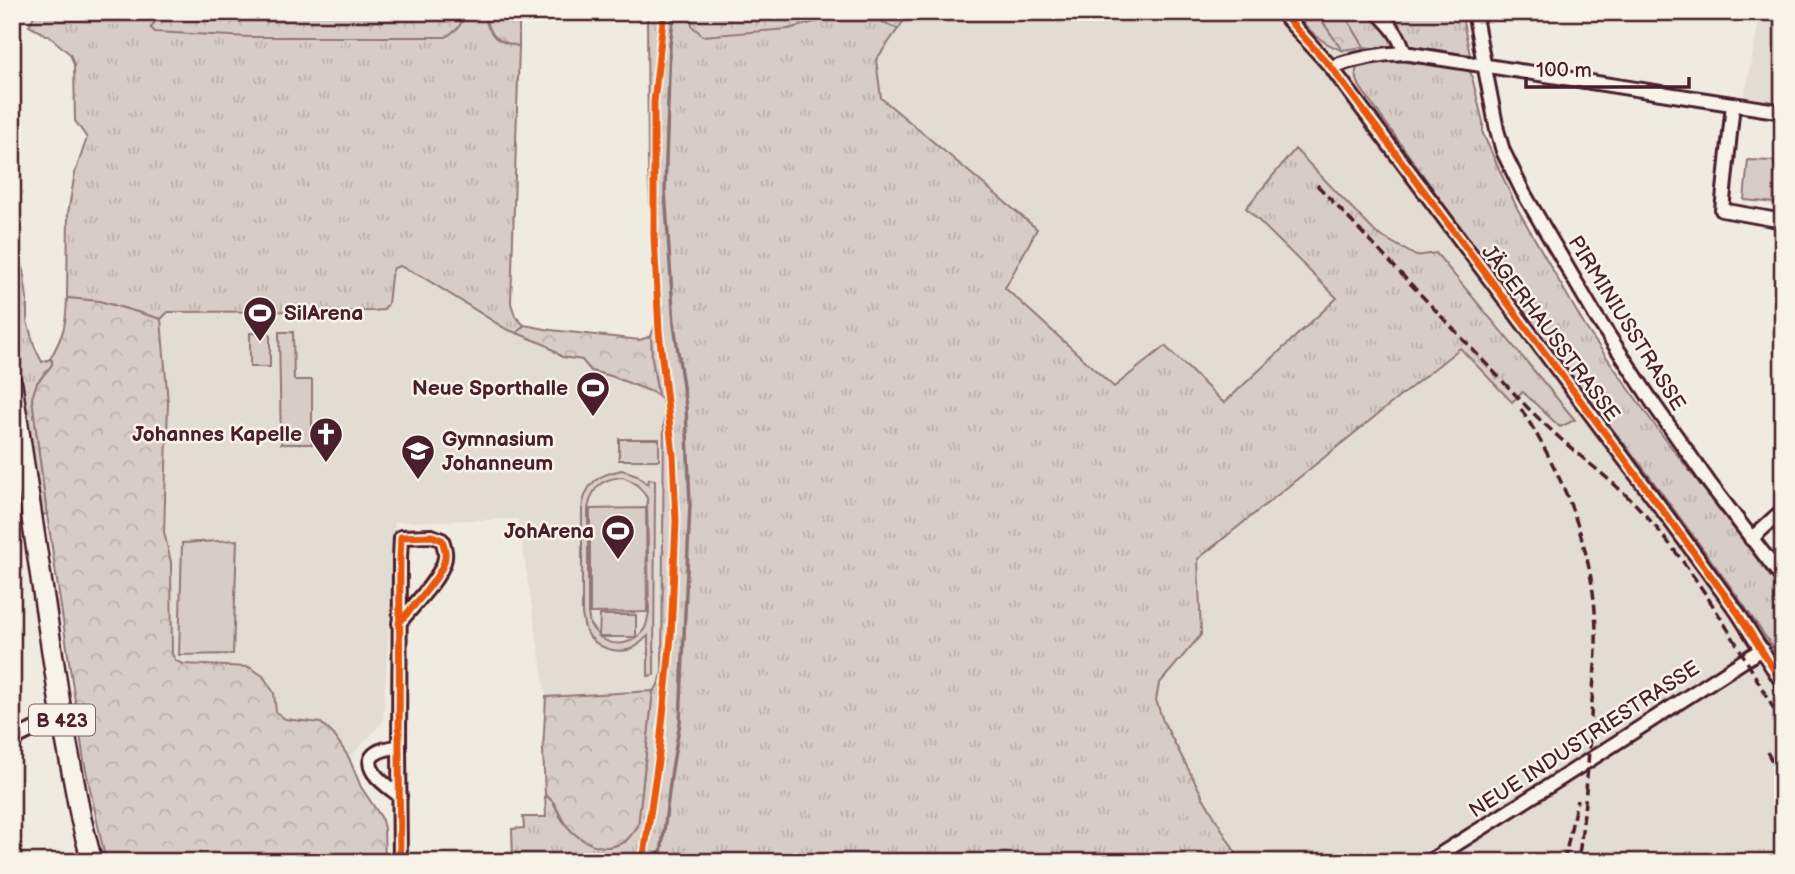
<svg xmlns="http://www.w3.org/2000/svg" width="1795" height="874" viewBox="0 0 1795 874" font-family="'Balsamiq Sans',sans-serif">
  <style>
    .built { fill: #e3dcd2 }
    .grass { fill: url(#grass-tufts); stroke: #917678; stroke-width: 2 }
    .forest { fill: url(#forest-crowns); stroke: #917678; stroke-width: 2 }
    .green { fill: #d8cdc6; stroke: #917678; stroke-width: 2; fill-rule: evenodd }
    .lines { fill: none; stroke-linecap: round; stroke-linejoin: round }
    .stream { stroke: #8b6f72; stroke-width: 3.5 }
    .street-casing { stroke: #4a1f2b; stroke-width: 18 }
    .primary-casing { stroke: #4a1f2b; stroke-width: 24 }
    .street { stroke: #f7f3e8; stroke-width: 12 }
    .primary { stroke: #f7f3e8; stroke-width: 19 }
    .rail { stroke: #4a1f2b; stroke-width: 3.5; stroke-dasharray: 10 5; stroke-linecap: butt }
    .cycleway-casing { stroke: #f7f3e8; stroke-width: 11 }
    .cycleway { stroke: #e8590c; stroke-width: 7 }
    .labels { text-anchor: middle; stroke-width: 5; stroke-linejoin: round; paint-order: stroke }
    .shield { fill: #f7f3e8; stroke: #7e5f64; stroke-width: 2 }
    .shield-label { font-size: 19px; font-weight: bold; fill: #4a1f2b }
    .poi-label { font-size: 21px; font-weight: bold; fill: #4a1f2b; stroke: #f7f3e8; text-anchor: end }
    .street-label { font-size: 21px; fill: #4a1f2b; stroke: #f7f3e8 }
  </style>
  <defs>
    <pattern id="grass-tufts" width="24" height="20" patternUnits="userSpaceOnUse" patternTransform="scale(1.75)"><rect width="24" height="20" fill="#d8cdc6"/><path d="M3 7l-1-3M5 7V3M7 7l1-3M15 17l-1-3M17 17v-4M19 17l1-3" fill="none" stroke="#bbb0aa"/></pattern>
    <pattern id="forest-crowns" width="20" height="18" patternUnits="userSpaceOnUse" patternTransform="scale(1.75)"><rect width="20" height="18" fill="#d8cdc6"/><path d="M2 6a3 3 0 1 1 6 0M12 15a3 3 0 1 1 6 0" fill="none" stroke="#bbb0aa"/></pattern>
  </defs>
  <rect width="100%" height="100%" fill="#f0ebe0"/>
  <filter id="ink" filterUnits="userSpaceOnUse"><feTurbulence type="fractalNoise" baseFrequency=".0143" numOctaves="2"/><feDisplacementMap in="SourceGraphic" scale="14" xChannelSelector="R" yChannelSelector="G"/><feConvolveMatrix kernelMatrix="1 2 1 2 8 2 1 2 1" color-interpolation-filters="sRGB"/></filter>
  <g filter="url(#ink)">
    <g class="built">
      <path d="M910,12h383l24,26 25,12 22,-3 14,2 33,-3 15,2v17l-52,-6 -14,28 156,218 131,168 89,121 47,68v200h-542l-37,-63 -41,-79 -7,-20 3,-16 42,-49 -3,-76 263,-211 51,54 11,-10 37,35 -144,-171 -40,-23 -80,-84 -50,59 91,90 -113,105 -59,-57 -50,41 -110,-99 32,-59 -156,-131 -5,-38z"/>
      <path d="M1761,12h22v91l-39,-6z"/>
      <path d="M400,266l21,10 85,52 40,17 16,12 20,3 9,11 20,5 41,16 9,6 3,10 -2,266 -5,13 -4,4 -107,6 -28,-178 -123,3 -12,200 -34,36 -15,-23 -13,-12 -36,-4 -9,-7 -2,-19 -11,-17 -14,-9 -66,-3 -7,-3 -4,-7 -1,-92 -7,-30 4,-129 -7,-84 7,-7 215,-2 11,-43z"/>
    </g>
    <g class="grass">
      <path d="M36,12h125l-10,16h307l9,-16h15c11,25 9,28 37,34l-8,257 4,13 9,9 -7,8 -11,-4 -85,-53 -21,-10 -6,2 -3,8 -3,28 -5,6 -11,1 -204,1 -7,7 -62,-18 -32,-3 1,-85 7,-40 12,-35 -12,-17 -1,-56 -4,-11 -20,-17 -21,-11z"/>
      <path d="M647,12h44l1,14 96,3 33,-9 33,-1 26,2 18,8 -22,31 5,38 156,131 -32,59 109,99 51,-41 59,57 113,-105 -91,-90 49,-59 81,84 40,23 20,-3 139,167 -15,7 -37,-35 -11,10 -52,-54 -262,211 3,76 -42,49 -3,16 7,21 41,78 37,63h-728l-1,-33 12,-1 -1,-11h23l-1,-22c12,6 11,19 20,28 6,7 31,19 40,24l20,-5 13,-16 15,-135 4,-4 5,-13 2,-266 -3,-10 -3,-2 -6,-37 -1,-23 4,-11 -7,-158z"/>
      <path d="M1293,12h23l26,38c-22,-7 -34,-21 -49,-38z"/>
      <path d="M1343,12h41l11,12 4,-12h62l9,43 -59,-9 -33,3 -14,-2z"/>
      <path d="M1374,59l90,9 7,5 12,49v12l34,74 69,120 70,99 127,166v69l-47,-68 -89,-121 -131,-168 -156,-218c-8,-18 -5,-23 14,-28z"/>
      <path d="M12,223l5,2 10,73v23l8,27 7,14 8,-3 3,1 -1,5 -15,18 -5,15 15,116 -31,6 -4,-30z"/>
    </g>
    <g class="forest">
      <path d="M161,12h306l-9,16 -12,9h-196l-95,-5 -4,-4z"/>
      <path d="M482,12h37v34c-28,-6 -26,-9 -37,-34z"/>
      <path d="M691,12h219l-12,17 -18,-8 -26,-2 -33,1 -33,9 -85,7 -11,-10z"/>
      <path d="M1316,12h27l21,35 -22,3z"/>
      <path d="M67,298l32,3 62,18 7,84 -4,129 7,30 1,92 4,7 7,3 66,3 14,9 11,17 2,19 9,7 36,4 13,12 15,23 12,29 20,30 3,11 1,34h-279l-22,-101 -37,-247 -15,-116 5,-15 15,-18v-5l-2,-1c14,-25 16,-33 17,-61z"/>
      <path d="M524,325l27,5 89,10 11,-4 1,23 6,37 -6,-4 -41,-16 -20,-5 -9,-11 -20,-3 -16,-12 -29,-12z"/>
      <path d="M653,691l-15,135c-4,5 -9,13 -14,16 -22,12 -44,0 -58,-17 -8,-10 -9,-24 -21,-30l-2,-46 3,-52z"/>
    </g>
    <g class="green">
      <path d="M1748,160l25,1c8,16 12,25 4,42l-33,-3z"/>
      <path d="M279,332h14l1,48h18v64h-31z"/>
      <path d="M250,333l20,1v33h-20z"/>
      <rect x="619" y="439" width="40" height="21"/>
      <path d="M622,470l15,5 11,10 1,-6 6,1 -1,195 -6,1v-40c-4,3 -8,8 -13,11 -17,9 -40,1 -49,-16 -2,-5 -3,-11 -4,-17v-106c4,-25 15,-33 40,-38zM622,477c12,4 18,9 25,21l2,114c-1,5 -2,11 -4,16 -10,17 -31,20 -45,9h36v-22h-36l-1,21 -9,-11 -2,-12v-104c4,-21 12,-30 34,-32z"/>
      <path d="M646,508l1,104 -57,1v-104z"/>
      <path d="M237,540l-4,114 -54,1 3,-112z"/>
    </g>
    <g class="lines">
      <path class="stream" d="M660,862l12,-93 8,-47 10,-217 -4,-98 -12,-83 -9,-133 5,-146 4,-33"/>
      <g class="street-casing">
        <g id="street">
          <path d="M1281,12l50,55 336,449 71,97 45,71"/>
          <path d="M1377,12c12,12 24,24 27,41"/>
          <path d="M1474,12l23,118 6,21 20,41 72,123 60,91 55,78 73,95"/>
          <path d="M1331,67c25,-9 47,-13 73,-14l379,59"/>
          <path d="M1733,104l-11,106 61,11"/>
          <path d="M1751,539l32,-29"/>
          <path d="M399,623c12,-15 45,-48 46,-66 1,-6 -1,-11 -3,-17l-10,-4 -31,1 -1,22 -1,188 1,115"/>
          <path d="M12,740l36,-18 14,-4"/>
          <path d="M399,747c-14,1 -38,6 -25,26 6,9 17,16 26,23"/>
          <path d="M1428,862l132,-83 202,-130"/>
        </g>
      </g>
      <g class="primary-casing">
        <path id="primary" d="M12,385l50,333 19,101 11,43"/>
      </g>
      <use href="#street" class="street"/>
      <use href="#primary" class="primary"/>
      <g class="rail">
        <path d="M1317,185l211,223c11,11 23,22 35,33 25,22 52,42 76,67 59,64 102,142 144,218"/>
        <path d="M1521,409c44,68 74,143 75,224 1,29 -4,57 -5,85 -3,49 -6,96 -13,144"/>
        <path d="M1767,752l16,29"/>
        <path d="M1564,862l13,-62"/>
      </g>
      <g class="cycleway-casing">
        <g id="cycleway">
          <path d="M1281,12l50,55 336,449 71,97 45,71"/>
          <path d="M399,623c12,-15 45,-48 46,-66 1,-6 -1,-11 -3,-17l-10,-4 -31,1 -1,22 -1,188 1,115"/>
          <path d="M643,862l16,-108 7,-68 5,-49 5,-116 -3,-66 -14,-124 -5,-95v-134l10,-90"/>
        </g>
      </g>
      <use href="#cycleway" class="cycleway"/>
    </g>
  </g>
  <defs>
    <g id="stadium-pin" transform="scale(1.75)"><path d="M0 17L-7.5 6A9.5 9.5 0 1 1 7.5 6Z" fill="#4a1f2b" stroke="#f7f3e8"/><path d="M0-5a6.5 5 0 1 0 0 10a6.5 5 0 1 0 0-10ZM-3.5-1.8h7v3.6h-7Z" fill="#fff"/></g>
    <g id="church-pin" transform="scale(1.75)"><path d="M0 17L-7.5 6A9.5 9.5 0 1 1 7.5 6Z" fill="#4a1f2b" stroke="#f7f3e8"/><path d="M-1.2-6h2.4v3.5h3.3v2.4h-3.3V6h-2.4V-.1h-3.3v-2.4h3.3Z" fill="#fff"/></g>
    <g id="school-pin" transform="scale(1.75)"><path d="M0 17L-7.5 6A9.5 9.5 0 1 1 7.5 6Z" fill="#4a1f2b" stroke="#f7f3e8"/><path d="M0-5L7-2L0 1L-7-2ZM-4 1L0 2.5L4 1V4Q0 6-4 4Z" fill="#fff"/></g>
  </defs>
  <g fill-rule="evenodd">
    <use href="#stadium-pin" x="260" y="313"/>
    <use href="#stadium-pin" x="593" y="388"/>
    <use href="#church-pin" x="326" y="434"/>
    <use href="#school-pin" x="418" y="451"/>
    <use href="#stadium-pin" x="618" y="531"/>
  </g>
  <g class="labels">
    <rect class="shield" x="29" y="704.5" width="66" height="31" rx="5"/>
    <g class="shield-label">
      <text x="62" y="727">B 423</text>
    </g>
    <g class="poi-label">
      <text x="284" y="320" text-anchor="start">SilArena</text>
      <text x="568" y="395">Neue Sporthalle</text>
      <text x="302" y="441">Johannes Kapelle</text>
      <text x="442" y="446" text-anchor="start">Gymnasium<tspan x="442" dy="24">Johanneum</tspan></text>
      <text x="594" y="538">JohArena</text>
    </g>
    <g class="street-label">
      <text transform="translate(1627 323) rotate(58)" y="7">PIRMINIUSSTRASSE</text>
      <text transform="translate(1551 333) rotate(53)" y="7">JÄGERHAUSSTRASSE</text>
      <text transform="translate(1584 739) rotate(-33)" y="7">NEUE INDUSTRIESTRASSE</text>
    </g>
  </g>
  <rect width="1795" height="874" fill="none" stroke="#f7f3e8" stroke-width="42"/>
  <rect x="21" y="21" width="1753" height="832" fill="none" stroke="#4a1f2b" stroke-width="2.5" filter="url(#ink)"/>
  <path d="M1526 77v10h163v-10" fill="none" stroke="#4a1f2b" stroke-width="3.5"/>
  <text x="1536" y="77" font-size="21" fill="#4a1f2b" stroke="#f7f3e8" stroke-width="5" paint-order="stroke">100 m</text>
</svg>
